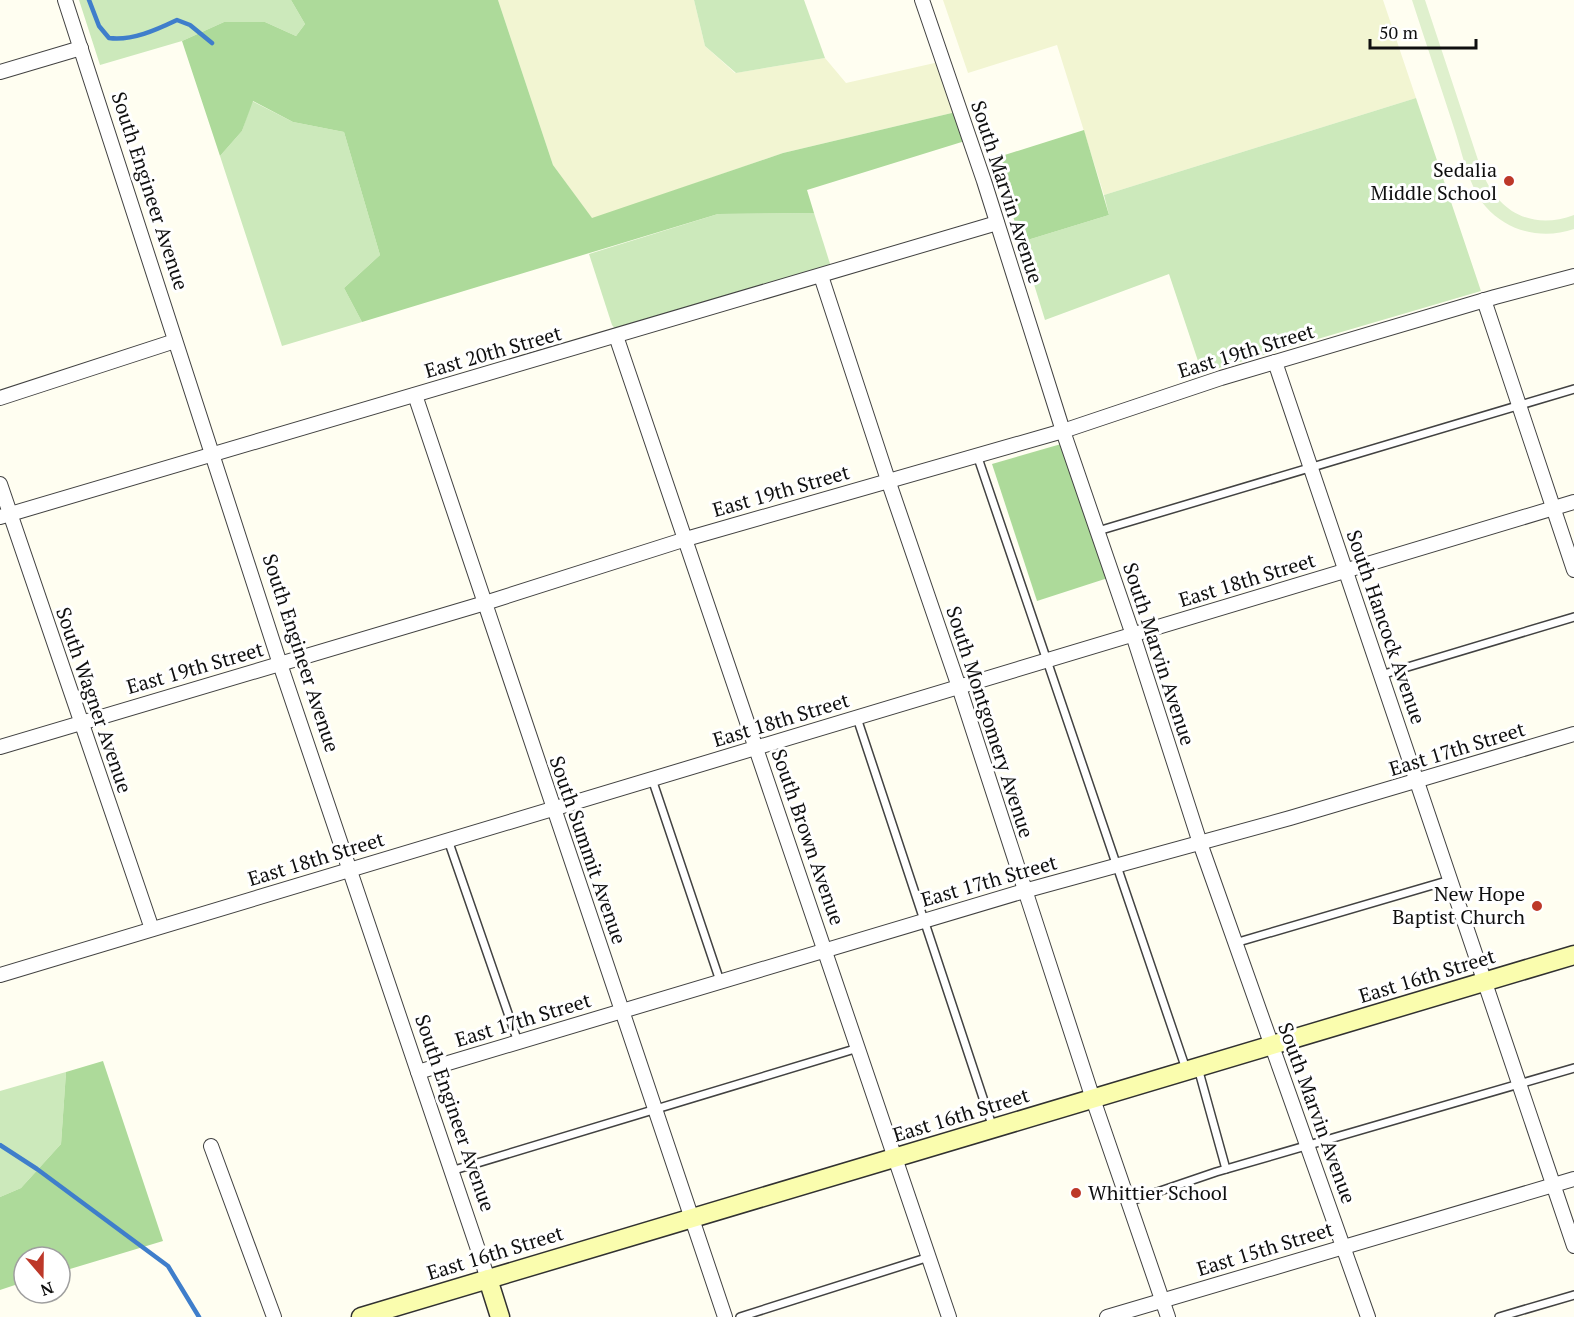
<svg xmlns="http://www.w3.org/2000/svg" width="1574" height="1317" viewBox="0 0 1574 1317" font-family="'PT Serif',serif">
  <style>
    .farmland { fill: #f2f5d2 }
    .green { fill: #cce9bb }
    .forest { fill: #adda9a }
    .pitch { fill: #dff0cd }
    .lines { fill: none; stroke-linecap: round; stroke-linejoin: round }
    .stream { stroke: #3f7ecb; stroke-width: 4.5 }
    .lane-casing { stroke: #424242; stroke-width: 10 }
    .street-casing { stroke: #424242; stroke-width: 16 }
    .secondary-casing { stroke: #313131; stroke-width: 21 }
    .lane { stroke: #fff; stroke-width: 7 }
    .street { stroke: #fff; stroke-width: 14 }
    .secondary { stroke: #fafdae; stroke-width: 18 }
    .poi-dot { fill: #bd3829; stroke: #fff; stroke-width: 2 }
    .labels { text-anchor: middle; stroke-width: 6; stroke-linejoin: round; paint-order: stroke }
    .poi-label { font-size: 20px; fill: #0f0f0f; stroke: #fff; text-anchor: end }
    .street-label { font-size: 20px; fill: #0f0f0f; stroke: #fff }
  </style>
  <rect width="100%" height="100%" fill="#fffef1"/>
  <g class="farmland">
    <path d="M498,0h196l11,46 30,27 90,-15 21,25 93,-21 17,50 -173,41 -191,66 -39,-54z"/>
    <path d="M943,0h440l33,98 -312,97 -47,-150 -89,28z"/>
  </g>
  <g class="green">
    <path d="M79,0h212l14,24 -9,12 -31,-14h-41l-42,19 -82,24z"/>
    <path d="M694,0h110l21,58 -89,15 -31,-27z"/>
    <path d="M1416,98l65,193 -279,82 -33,-99 -124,46 -24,-78 88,-27 -5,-20z"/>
    <path d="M252,101l41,21 51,10 36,123 -36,33 18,34 -80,24 -62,-190 22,-25z"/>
    <path d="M814,213l18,57 -215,61 -5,-6 -23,-71 129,-40z"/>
    <path d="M66,1072l-5,72 -40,44 -21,9v-106z"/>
  </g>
  <g class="forest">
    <path d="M291,0h207l55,165 39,53 191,-65 173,-41 9,29 -158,49 7,23 -96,1 -356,108 -18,-34 36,-33 -36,-123 -51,-10 -40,-21 -11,30 -22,25 -38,-115 42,-19h41l31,14 9,-12z"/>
    <path d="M1084,130l25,85 -88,27 -26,-84z"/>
    <path d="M1068,442l43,135 -74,24 -45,-137z"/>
    <path d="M103,1061l60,180 -103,31v-15h-36v25l-24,8v-93l21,-9 40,-44 5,-72z"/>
  </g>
  <path class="pitch" d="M1412,0h13l56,169c15,42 50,62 93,46v14c-31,11 -66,3 -88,-22 -17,-20 -23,-51 -31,-76 -14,-44 -29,-87 -43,-131z"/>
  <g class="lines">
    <g class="stream">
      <path d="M89,0l10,26 10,12c23,3 47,-8 68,-18l13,5 22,18"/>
      <path d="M0,1145l37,24 131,97 31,51"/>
    </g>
    <g class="lane-casing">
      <g id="lane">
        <path d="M977,455l209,614"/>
        <path d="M1098,531l476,-142"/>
        <path d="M1381,675l193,-58"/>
        <path d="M857,718l136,410"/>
        <path d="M652,779l68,202"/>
        <path d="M448,840l70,202"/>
        <path d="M1235,943l215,-63"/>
        <path d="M1198,1068l28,101"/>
        <path d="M451,1171l407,-123"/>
        <path d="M1128,1202l88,-30 358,-104"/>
        <path d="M740,1317l189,-60"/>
        <path d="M1499,1317l75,-22"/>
      </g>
    </g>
    <g class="street-casing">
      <g id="street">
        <path d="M65,0l215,664 208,615"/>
        <path d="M922,0l62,181 79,250 70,204 67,208 168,474"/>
        <path d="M0,72l81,-24"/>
        <path d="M821,276l67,204 71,207 134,412 75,218"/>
        <path d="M1484,300l90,270"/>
        <path d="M616,336l333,981"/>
        <path d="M1275,362l299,884"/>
        <path d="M415,395l310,922"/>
        <path d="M0,398l175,-57"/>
        <path d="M0,484l152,445"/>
        <path d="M0,517l997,-294"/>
        <path d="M0,747l485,-144 201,-64 377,-108 158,-53 274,-81 79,-21"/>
        <path d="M0,975l1574,-473"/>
        <path d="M418,1072l606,-181 266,-73 284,-84"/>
        <path d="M211,1146l63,171"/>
        <path d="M1107,1317l467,-138"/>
      </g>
    </g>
    <g class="secondary-casing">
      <g id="secondary">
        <path d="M488,1279l12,38"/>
        <path d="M361,1317l1213,-362"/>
      </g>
    </g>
    <use href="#lane" class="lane"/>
    <use href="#street" class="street"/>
    <use href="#secondary" class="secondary"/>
  </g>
  <g class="poi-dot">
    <circle cx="1509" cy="181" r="6"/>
    <circle cx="1537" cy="906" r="6"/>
    <circle cx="1076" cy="1193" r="6"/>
  </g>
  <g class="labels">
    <g class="poi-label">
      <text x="1497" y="177">Sedalia<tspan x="1497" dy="23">Middle School</tspan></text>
      <text x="1525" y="901">New Hope<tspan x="1525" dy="23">Baptist Church</tspan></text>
      <text x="1088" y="1200" text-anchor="start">Whittier School</text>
    </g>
    <g class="street-label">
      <text transform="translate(150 191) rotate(72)" y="7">South Engineer Avenue</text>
      <text transform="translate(1007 192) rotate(72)" y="7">South Marvin Avenue</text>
      <text transform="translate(1246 351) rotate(-17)" y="7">East 19th Street</text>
      <text transform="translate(493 352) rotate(-16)" y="7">East 20th Street</text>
      <text transform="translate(781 491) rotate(-16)" y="7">East 19th Street</text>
      <text transform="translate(1247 580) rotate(-17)" y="7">East 18th Street</text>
      <text transform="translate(1386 627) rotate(71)" y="7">South Hancock Avenue</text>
      <text transform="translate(301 653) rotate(72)" y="7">South Engineer Avenue</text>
      <text transform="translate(1159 654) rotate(72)" y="7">South Marvin Avenue</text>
      <text transform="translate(195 668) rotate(-16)" y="7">East 19th Street</text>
      <text transform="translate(94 700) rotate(71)" y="7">South Wagner Avenue</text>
      <text transform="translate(781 720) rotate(-17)" y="7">East 18th Street</text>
      <text transform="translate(990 722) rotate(72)" y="7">South Montgomery Avenue</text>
      <text transform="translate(1457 749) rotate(-17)" y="7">East 17th Street</text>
      <text transform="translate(808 837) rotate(71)" y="7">South Brown Avenue</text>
      <text transform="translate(588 850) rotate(71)" y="7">South Summit Avenue</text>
      <text transform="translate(316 859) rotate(-17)" y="7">East 18th Street</text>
      <text transform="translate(989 881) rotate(-16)" y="7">East 17th Street</text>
      <text transform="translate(1427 976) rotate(-17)" y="7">East 16th Street</text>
      <text transform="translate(523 1020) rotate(-17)" y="7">East 17th Street</text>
      <text transform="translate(455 1113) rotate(71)" y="7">South Engineer Avenue</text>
      <text transform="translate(1317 1113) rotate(70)" y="7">South Marvin Avenue</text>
      <text transform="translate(961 1115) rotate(-17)" y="7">East 16th Street</text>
      <text transform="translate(1265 1249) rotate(-17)" y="7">East 15th Street</text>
      <text transform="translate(495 1253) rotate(-17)" y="7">East 16th Street</text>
    </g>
  </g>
  <g transform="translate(42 1275) rotate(160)"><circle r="28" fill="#ffffff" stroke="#9f9f9f" stroke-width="1.5"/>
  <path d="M0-4.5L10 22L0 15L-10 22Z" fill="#bd3829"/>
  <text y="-9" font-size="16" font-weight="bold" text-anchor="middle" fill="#0f0f0f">N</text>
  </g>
  <path d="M1370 39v9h106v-9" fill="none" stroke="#0f0f0f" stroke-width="3"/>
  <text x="1379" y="39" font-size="18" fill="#0f0f0f" stroke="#ffffff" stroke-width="4.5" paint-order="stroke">50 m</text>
</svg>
